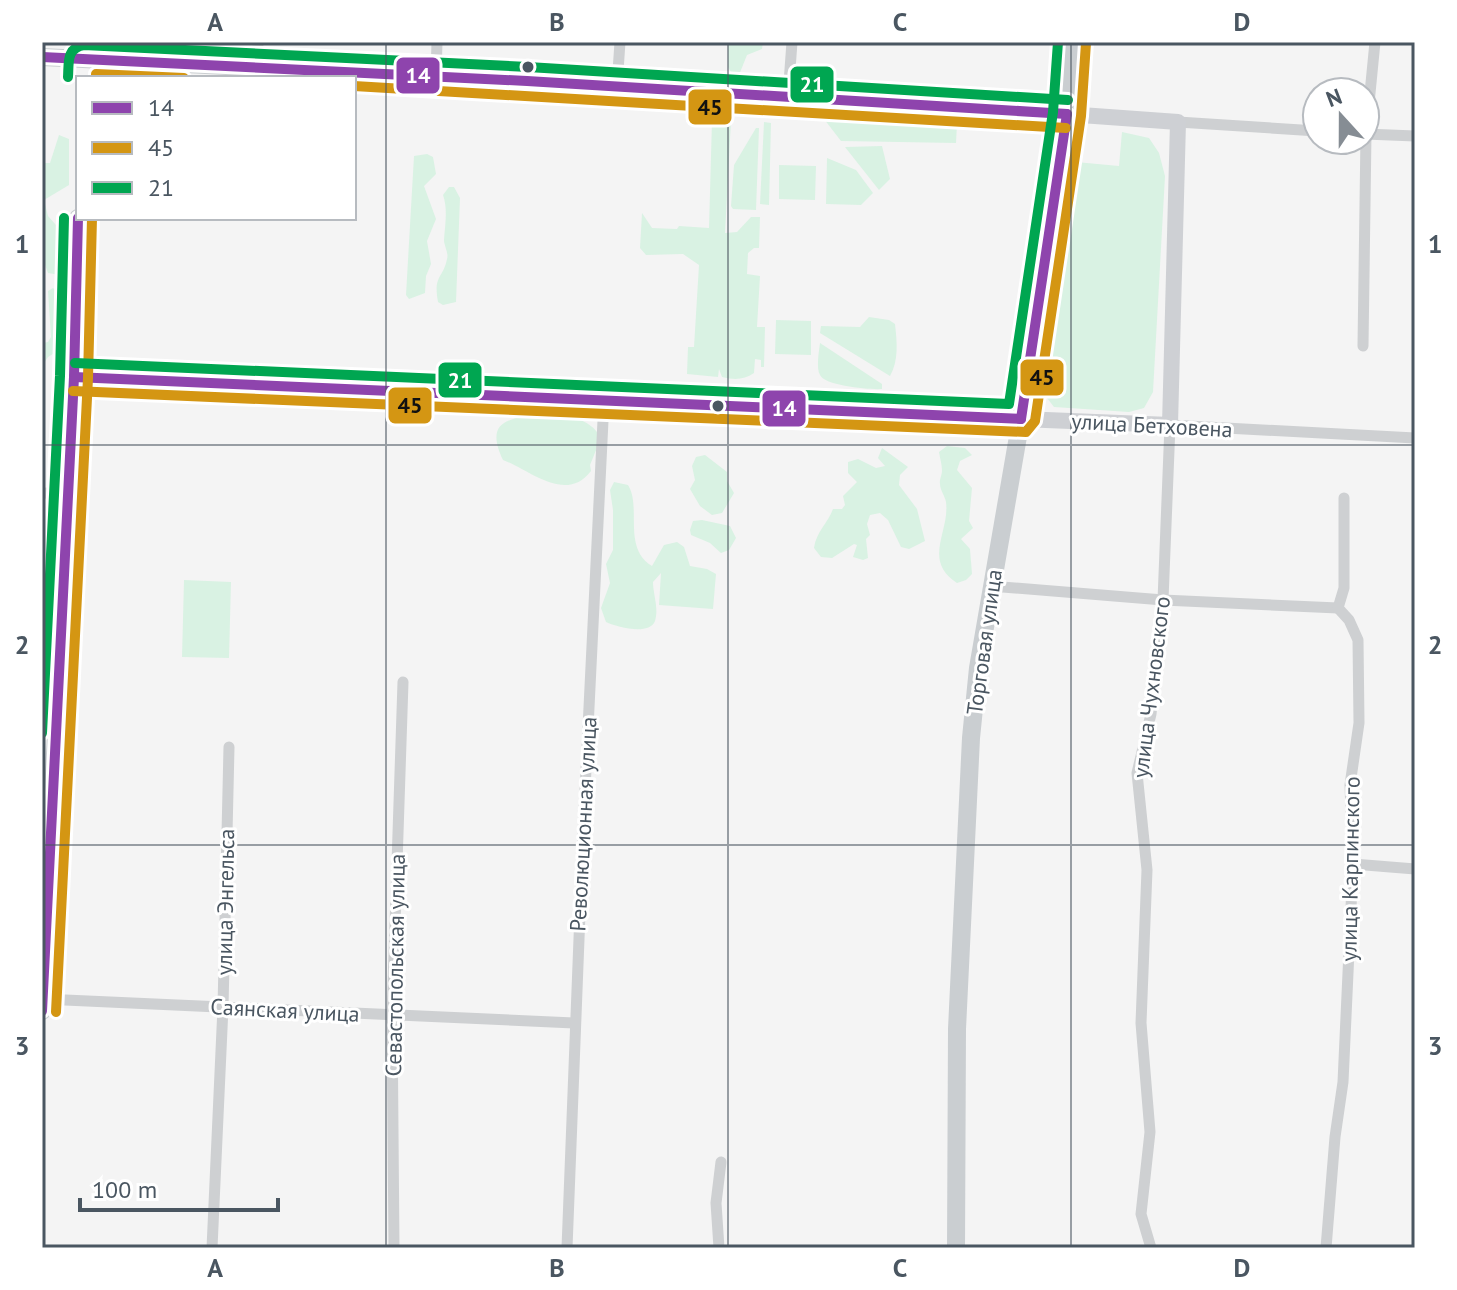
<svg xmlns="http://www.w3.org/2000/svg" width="1457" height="1290" viewBox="0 0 1457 1290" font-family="'PT Sans',sans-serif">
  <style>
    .green { fill: #d9f2e3 }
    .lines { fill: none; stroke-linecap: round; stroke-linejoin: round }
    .street { stroke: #ced0d2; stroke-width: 11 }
    .secondary { stroke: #ced0d4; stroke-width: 16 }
    .primary { stroke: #caced1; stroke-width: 18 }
    .bus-1-casing { stroke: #fff; stroke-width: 16 }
    .bus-2-casing { stroke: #fff; stroke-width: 16 }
    .bus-3-casing { stroke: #fff; stroke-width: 16 }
    .bus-1 { stroke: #8e44ad; stroke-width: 10 }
    .bus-2 { stroke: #d49613; stroke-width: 10 }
    .bus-3 { stroke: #00a651; stroke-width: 10 }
    .grid { fill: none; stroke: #4a5661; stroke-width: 2; stroke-opacity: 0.55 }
    .bus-dot { fill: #4a5661; stroke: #fff; stroke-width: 3 }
    .labels { text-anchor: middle; stroke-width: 6; stroke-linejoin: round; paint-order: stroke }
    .street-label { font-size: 22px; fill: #4a5661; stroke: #fff }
    .line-badge { stroke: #fff; stroke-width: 3 }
    .badge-label { font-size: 22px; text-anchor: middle; font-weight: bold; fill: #fff }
    .pale-badge-label { font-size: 22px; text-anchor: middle; font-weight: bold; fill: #111 }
    .neatline { fill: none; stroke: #4a5661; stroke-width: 3 }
    .grid-label { font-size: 26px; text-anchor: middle; font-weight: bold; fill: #4a5661 }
  </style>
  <rect width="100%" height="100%" fill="#f4f4f4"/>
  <g class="green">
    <path d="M728,42h35l-1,7 -15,6 -8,20 -7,-1 -4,-7z"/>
    <path d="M824,115l157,8v3l-24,-2 -1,19 -115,-2 -17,-22z"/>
    <path d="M712,120l19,1 -6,112 12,-1 14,-15h9l-1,31h-5l-6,5 -1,21 13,2 -3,51h8l-1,40h-3v-7l-6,-1 -1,14c-10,7 -20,7 -32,4l-3,-8 -1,8 -31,-3 1,-27h6l5,-82 -16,-11 -37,1 -6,-7 2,-35 10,15 25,1 2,-3 30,2z"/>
    <path d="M764,122l7,1 -2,82 -9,-1z"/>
    <path d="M756,128h3l-3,82 -23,-1 -2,-3 3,-41z"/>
    <path d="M1122,132l27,6 10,15 6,23 -12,216 -9,16 -15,4 -75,-5 -10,-13 -4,-16 36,-216 43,4z"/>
    <path d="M59,135l10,4v46l-25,15 4,16 15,17 -3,42 -12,-2 -6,-16v-94h8z"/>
    <path d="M882,146l8,33 -11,11 -34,-43z"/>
    <path d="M427,154l6,3 3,17 -12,12 12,33 -9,22 4,23 -5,12 -1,17 -16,6 -3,-4 8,-139z"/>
    <path d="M827,158l29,12 17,23 -12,12 -35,-1z"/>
    <path d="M779,165l37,1 -1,34 -36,-1z"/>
    <path d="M449,187h5l6,11 -4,104 -13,3 -5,-3c-5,-27 5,-23 9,-43 2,-6 -3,-13 -3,-19 1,-15 4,-31 -1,-45z"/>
    <path d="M53,288l7,7 -4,57 -8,5 -6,9v-26l1,3 5,-1 3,-5 -3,-46z"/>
    <path d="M869,317l20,3 6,4c2,18 4,36 -5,52l-70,-43 1,-7 39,1z"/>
    <path d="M776,320l35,1v34l-36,-1z"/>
    <path d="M820,343l62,41v5c-11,1 -57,-3 -62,-14 -4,-7 -1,-24 0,-32z"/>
    <path d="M545,413c22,4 44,3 56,25l-11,27 1,6c-25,33 -61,-1 -88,-11 -20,-42 9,-41 42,-47z"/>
    <path d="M947,446l18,2 7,7 -12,6 -3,9 15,18 -3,33 4,7 -12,11 9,10 2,25 -6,6 -9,3c-35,-23 -7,-51 -11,-81 -1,-6 -6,-12 -6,-18 -1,-4 2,-9 2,-13 0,-6 -2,-13 -3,-19z"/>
    <path d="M882,448l26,19 -8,8 -1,10 18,24 8,32 -16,8 -8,-2 -13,-27 -8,-7 -10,2 -3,9 3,11 -4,4 2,19 -5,2 -10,-3 4,-12 -3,-1 -22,14 -11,-1 -7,-9c2,-16 14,-25 19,-39h9l3,-4 -2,-9 14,-14 -9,-9v-11l10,-3 18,9 9,-2 -7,-8z"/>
    <path d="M705,455l22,17v9l7,12 -12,20 -10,2 -12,-9 -10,-17 5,-9 -3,-14 4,-9z"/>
    <path d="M614,482l14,3c14,22 -6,63 24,81l12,-21 13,-3 7,5 6,19 17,3 9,5 -3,35 -54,-4 2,-32 -8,9c0,12 6,26 2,39 -6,15 -38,6 -49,1l-5,-14 9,-25 -4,-19 7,-14v-40l-3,-20z"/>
    <path d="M702,520l28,6 6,12 -7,12 -8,3 -11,-10 -19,-8 -1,-5 3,-9z"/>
    <path d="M184,580l47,2 -2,76 -47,-1z"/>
  </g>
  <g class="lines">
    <g class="street">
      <path d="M257,67l1,-25"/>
      <path d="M436,76l1,-34"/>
      <path d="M617,86l3,-44"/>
      <path d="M788,97l4,-55"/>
      <path d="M1178,122l139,9"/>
      <path d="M1365,134l50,2"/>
      <path d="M1363,346l3,-212 9,-92"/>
      <path d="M42,493l25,1"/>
      <path d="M990,586l173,14 175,8"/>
      <path d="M1353,864l62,5"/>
      <path d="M43,999l531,24"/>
      <path d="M212,1248l11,-241 6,-260"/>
      <path d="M394,1248l-2,-233 11,-333"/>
      <path d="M567,1248l17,-438 20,-410"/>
      <path d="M719,1248l-3,-45 5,-41"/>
      <path d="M1151,1248l-10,-34 9,-82 -9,-109 6,-153 -10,-97 14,-59 12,-114 7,-175 245,13"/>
      <path d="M1326,1248l9,-111 8,-55 10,-218 -3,-79 9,-62 -1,-83 -9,-20 -11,-12 6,-20v-90"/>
    </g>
    <path class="secondary" d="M1021,419l149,6 8,-303 -111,-8"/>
    <g class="primary">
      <path d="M42,57l485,24 540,33"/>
      <path d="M74,377l947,42"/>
      <path d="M42,1011l32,-634 4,-159"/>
      <path d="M956,1248l1,-219 14,-291 7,-70 43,-249 46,-305 5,-72"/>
    </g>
    <g class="bus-1-casing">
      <g id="bus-1">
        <path d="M42,57l485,24 540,33"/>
        <path d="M74,377l947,42"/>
        <path d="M1021,419l46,-305"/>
        <path d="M42,1011l32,-634 4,-159"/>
      </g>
    </g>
    <g class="bus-2-casing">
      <g id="bus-2">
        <path d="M96,78v-4l88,4"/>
        <path d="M354,86l712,42"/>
        <path d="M73,391l953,41 9,-11 46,-305 5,-73"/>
        <path d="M56,1012l32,-634 4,-160"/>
      </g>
    </g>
    <g class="bus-3-casing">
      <g id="bus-3">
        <path d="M68,77c1,-14 -2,-29 16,-32l444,22 540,33"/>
        <path d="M75,363l934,41 44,-292 5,-70"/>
        <path d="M42,733l18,-357 4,-158"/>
      </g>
    </g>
    <use href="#bus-1" class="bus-1"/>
    <use href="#bus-2" class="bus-2"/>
    <use href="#bus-3" class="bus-3"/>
  </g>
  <path class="grid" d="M386,42v1206M728,42v1206M1071,42v1206M42,445h1373M42,845h1373"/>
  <g class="bus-dot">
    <circle cx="528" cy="67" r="7"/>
    <circle cx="718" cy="406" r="7"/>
  </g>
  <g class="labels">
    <g class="street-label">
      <text transform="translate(1152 425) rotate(3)" y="8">улица Бетховена</text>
      <text transform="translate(984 642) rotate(-82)" y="8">Торговая улица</text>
      <text transform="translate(1151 687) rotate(-83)" y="8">улица Чухновского</text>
      <text transform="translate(583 824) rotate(-87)" y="8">Революционная улица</text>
      <text transform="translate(1350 869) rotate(-89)" y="8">улица Карпинского</text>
      <text transform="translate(225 902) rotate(-89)" y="8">улица Энгельса</text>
      <text transform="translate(395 965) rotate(-89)" y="8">Севастопольская улица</text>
      <text transform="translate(285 1010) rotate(3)" y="8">Саянская улица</text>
    </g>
  </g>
  <g class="line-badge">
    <rect x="395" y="56" width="46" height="39" rx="8" fill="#8e44ad"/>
    <rect x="789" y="65" width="46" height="39" rx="8" fill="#00a651"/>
    <rect x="687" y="88" width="46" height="38" rx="8" fill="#d49613"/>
    <rect x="1019" y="358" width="46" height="39" rx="8" fill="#d49613"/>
    <rect x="437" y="361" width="46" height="38" rx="8" fill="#00a651"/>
    <rect x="387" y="386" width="46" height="39" rx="8" fill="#d49613"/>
    <rect x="761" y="389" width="46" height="39" rx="8" fill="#8e44ad"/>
  </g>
  <g class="badge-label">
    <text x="418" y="83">14</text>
    <text x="812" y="92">21</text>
    <text x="460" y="388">21</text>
    <text x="784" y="416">14</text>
  </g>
  <g class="pale-badge-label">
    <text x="710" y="115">45</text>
    <text x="1042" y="385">45</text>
    <text x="410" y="413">45</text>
  </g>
  <rect width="1457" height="1290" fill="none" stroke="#ffffff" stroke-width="88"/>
  <rect x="76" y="76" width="280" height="144" fill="#ffffff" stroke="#b7bbc0" stroke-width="2"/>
  <rect x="92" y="102" width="40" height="12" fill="#8e44ad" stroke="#b7bbc0" stroke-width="2"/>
  <text x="148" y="116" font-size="24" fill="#4a5661">14</text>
  <rect x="92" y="142" width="40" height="12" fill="#d49613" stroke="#b7bbc0" stroke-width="2"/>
  <text x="148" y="156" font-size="24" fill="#4a5661">45</text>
  <rect x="92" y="182" width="40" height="12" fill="#00a651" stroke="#b7bbc0" stroke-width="2"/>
  <text x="148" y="196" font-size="24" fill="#4a5661">21</text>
  <g transform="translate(1341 116) rotate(339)"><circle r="38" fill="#ffffff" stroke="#b7bbc0" stroke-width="2"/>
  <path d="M0-6L14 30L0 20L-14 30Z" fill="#868d94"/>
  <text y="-12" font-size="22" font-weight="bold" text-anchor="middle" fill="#4a5661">N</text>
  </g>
  <path d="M80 1198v12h198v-12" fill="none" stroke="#4a5661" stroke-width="4"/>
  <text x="92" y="1198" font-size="24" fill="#4a5661" stroke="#ffffff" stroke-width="6" paint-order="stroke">100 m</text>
  <rect x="44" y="44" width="1369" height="1202" class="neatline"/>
  <g class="grid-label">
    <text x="215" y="31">A</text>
    <text x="557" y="31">B</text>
    <text x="900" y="31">C</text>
    <text x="1242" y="31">D</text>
    <text x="22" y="253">1</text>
    <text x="1435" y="253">1</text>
    <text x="22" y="654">2</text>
    <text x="1435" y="654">2</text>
    <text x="22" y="1055">3</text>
    <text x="1435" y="1055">3</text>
    <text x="215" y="1277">A</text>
    <text x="557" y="1277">B</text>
    <text x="900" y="1277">C</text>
    <text x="1242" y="1277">D</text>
  </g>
</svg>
